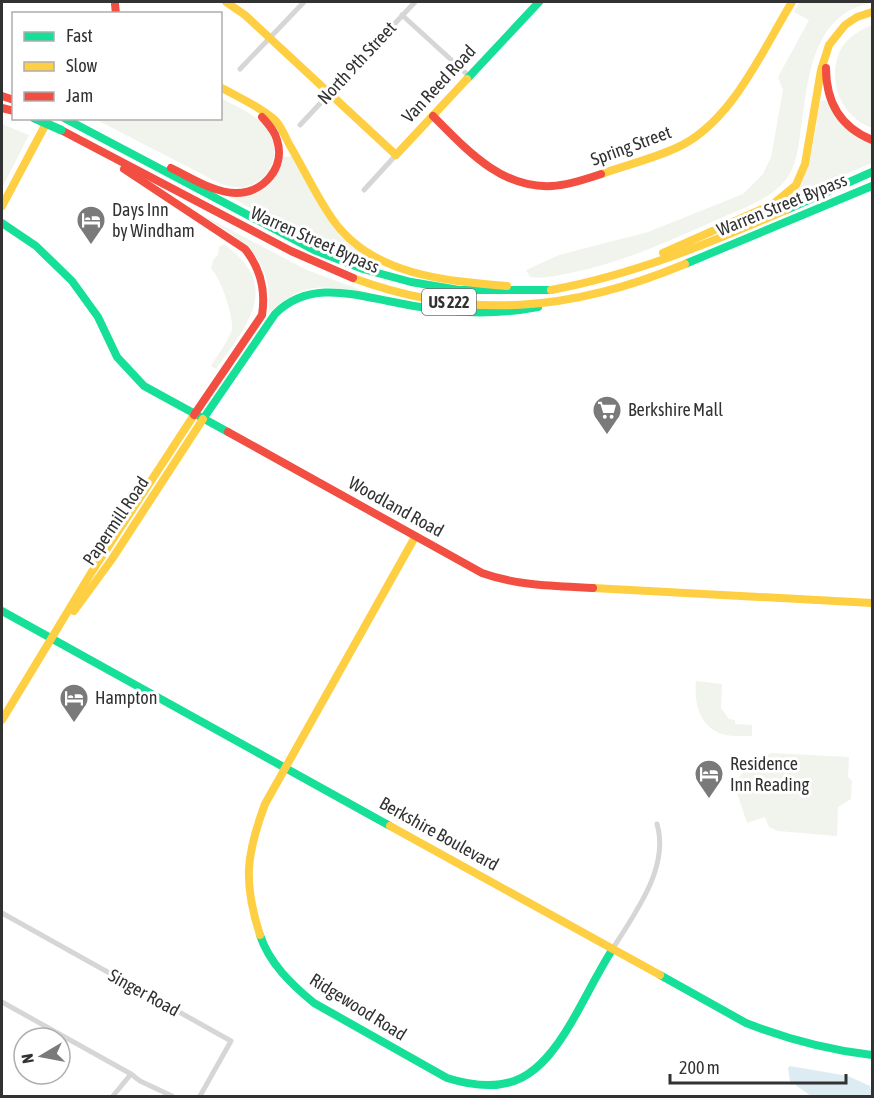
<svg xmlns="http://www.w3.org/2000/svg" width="874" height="1098" viewBox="0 0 874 1098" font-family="'Asap Condensed',sans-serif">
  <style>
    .green { fill: #f1f4ec }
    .water { fill: #dcecf2 }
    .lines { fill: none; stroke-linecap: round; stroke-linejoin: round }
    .street { stroke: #d6d6d6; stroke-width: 5 }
    .fast { stroke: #16e098; stroke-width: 8 }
    .slow { stroke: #ffcf43; stroke-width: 8 }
    .jam { stroke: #f24e42; stroke-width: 8 }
    .fast-bridge { stroke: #16e098; stroke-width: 9 }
    .labels { text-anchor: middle; stroke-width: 6; stroke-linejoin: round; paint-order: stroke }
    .shield { fill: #fff; stroke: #707070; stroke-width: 1.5 }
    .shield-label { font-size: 16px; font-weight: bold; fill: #323232 }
    .street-label { font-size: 18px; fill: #323232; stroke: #fff }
    .poi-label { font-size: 18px; fill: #323232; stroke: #fff; text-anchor: start }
  </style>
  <rect width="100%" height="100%" fill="#fff"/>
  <g class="green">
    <path d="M800,2l72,1c-63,11 -64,82 -72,133 -2,13 -4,28 -11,39 -15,25 -52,35 -77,47 -45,20 -89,40 -137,50 -16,3 -29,7 -45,5l-4,-7 33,-15 89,-23 95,-38 20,-20 8,-17 12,-67 -5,-13 31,-57 -15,-8z"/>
    <path d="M872,25v103c-30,-11 -46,-46 -32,-77 6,-13 20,-21 32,-26z"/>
    <path d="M221,98c14,8 32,15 43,27 20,22 9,57 -20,62 -8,1 -16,-1 -23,-3l-126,-65 125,-1z"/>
    <path d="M826,100l46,43v20l-81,34c22,-27 23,-63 29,-96z"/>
    <path d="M2,124l27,11 -27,53z"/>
    <path d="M294,156l15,28 58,72 -1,5c-49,-14 -93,-40 -137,-65 30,2 47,-9 54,-39z"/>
    <path d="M193,210l114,60 70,26c-48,-9 -70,-19 -109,18 8,-60 -32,-77 -75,-104z"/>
    <path d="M224,244c59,43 23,81 -8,125l-5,-3c5,-9 19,-27 21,-37 2,-11 -12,-54 -21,-60l2,-9 5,-5 1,-8z"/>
    <path d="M696,681l26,3 -1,24 8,11 6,1v4l17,1v11c-9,0 -21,1 -30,-2 -23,-8 -28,-31 -26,-53z"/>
    <path d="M771,753l78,4 -1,20 4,4 -1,18 -13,8 -1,29 -59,-5 -9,-4 -4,-10 -18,6 -13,-39 14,-19z"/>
  </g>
  <path class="water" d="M790,1066l58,10 22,10 2,10h-61l-21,-15 -2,-13z"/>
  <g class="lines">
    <g class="street">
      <path d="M402,15l67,61"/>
      <path d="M240,69l64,-67"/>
      <path d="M300,125l115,-123"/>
      <path d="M364,190l32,-35"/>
      <path d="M2,913l229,128 -31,55"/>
      <path d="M612,950c22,-36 58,-82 45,-126"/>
      <path d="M2,1002l129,72 9,7 32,15"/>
      <path d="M113,1096l18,-22"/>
    </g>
    <g class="fast">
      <path d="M467,79l72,-77"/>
      <path d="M64,118l250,132 49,19 48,13 48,8h92"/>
      <path d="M786,210l86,-38"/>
      <path d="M2,223l34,23 36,35 26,36 19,40 27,29 84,46"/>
      <path d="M685,264l187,-78"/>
      <path d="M203,419l72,-105c32,-32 73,-21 113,-13 18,4 36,7 54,9 32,4 64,3 96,-3"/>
      <path d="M2,611l388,215"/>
      <path d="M260,935c9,28 32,50 54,68l133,75c64,20 93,-2 124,-55 14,-24 26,-49 41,-73"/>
      <path d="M660,975l86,48c41,16 82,27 126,32"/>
    </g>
    <g class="slow">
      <path d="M226,2l19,13 151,140 71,-76"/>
      <path d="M220,87c18,10 39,19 55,33 6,6 10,16 14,24 15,25 27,52 44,76 39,55 112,61 174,66"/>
      <path d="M601,174c25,-9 51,-15 75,-26 55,-24 86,-97 116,-146"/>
      <path d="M2,206l47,-88"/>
      <path d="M663,253l110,-49 23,-19 9,-21 16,-94 8,-25 16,-20 12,-8 15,-5"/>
      <path d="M353,278c116,43 220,33 332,-14"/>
      <path d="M551,290c82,-15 159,-47 235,-80"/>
      <path d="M593,588l279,15"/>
      <path d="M74,611l38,-52 91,-140"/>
      <path d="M2,720l89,-147 103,-158"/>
      <path d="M390,826l270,149"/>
      <path d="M260,935c-17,-53 -14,-80 5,-131l150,-267"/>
    </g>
    <g class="jam">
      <path d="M115,4l1,10"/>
      <path d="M826,68c0,34 14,59 46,72"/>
      <path d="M2,96l12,4"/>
      <path d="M2,108l12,3"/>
      <path d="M433,116c33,33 68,73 119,70 17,-1 34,-7 49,-12"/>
      <path d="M61,130l230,121 62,27"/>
      <path d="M171,168c19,9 43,25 65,25 27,0 50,-25 41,-53 -2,-9 -9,-16 -15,-23"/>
      <path d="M124,169l121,80c16,20 21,41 17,66l-68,100"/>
      <path d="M228,432l254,141c36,13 73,13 111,15"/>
    </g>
    <path class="fast-bridge" d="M34,118l27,12"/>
  </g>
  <defs>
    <g id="hotel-pin" transform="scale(1.5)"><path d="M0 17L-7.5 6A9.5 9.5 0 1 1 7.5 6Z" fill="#7a7a7a" stroke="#fff"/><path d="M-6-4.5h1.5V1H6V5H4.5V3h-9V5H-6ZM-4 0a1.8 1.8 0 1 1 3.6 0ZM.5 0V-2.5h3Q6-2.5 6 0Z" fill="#fff"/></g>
    <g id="supermarket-pin" transform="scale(1.5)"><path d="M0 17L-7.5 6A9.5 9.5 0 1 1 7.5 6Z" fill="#7a7a7a" stroke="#fff"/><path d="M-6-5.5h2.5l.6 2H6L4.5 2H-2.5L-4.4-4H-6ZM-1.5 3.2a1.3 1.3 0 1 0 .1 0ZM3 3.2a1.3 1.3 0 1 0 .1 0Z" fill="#fff"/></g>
  </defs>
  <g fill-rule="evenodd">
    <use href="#hotel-pin" x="91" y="220"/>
    <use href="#supermarket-pin" x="607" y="410"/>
    <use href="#hotel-pin" x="74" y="698"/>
    <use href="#hotel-pin" x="709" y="774"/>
  </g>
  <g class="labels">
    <rect class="shield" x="422" y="289" width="54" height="26" rx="4.5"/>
    <g class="shield-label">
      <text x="449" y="308">US 222</text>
    </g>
    <g class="street-label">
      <text transform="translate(357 63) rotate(-47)" y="6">North 9th Street</text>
      <text transform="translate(439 84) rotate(-47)" y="6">Van Reed Road</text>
      <text transform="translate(631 146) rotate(-20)" y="6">Spring Street</text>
      <text transform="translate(782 205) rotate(-22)" y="6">Warren Street Bypass</text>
      <text transform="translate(315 240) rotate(24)" y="6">Warren Street Bypass</text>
      <text transform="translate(396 507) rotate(29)" y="6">Woodland Road</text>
      <text transform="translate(116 521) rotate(-56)" y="6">Papermill Road</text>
      <text transform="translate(439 834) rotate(29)" y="6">Berkshire Boulevard</text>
      <text transform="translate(144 993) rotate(29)" y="6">Singer Road</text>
      <text transform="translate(358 1007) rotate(32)" y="6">Ridgewood Road</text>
    </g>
    <g class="poi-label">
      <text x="112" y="216">Days Inn<tspan x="112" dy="21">by Windham</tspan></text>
      <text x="628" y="416">Berkshire Mall</text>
      <text x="95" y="704">Hampton</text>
      <text x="730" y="770">Residence<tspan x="730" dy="21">Inn Reading</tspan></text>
    </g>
  </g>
  <rect width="874" height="1098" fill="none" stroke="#323232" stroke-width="6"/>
  <rect x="12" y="12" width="210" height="108" fill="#ffffff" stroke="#adadad" stroke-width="1.5"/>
  <rect x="24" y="32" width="30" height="9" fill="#16e098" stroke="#adadad" stroke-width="1.5"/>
  <text x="66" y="42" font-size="18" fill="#323232">Fast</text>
  <rect x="24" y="62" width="30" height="9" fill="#ffcf43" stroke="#adadad" stroke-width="1.5"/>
  <text x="66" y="72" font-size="18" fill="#323232">Slow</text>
  <rect x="24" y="92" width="30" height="9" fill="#f24e42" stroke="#adadad" stroke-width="1.5"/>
  <text x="66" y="102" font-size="18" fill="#323232">Jam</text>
  <g transform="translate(42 1056) rotate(260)"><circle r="28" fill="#ffffff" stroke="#adadad" stroke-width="1.5"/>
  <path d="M0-4.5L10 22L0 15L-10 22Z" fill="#7a7a7a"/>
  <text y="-9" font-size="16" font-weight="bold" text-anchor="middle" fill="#323232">N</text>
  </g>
  <path d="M670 1074v9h176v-9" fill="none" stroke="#323232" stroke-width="3"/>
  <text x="679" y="1074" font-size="18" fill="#323232" stroke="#ffffff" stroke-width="4.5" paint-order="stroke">200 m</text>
</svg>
